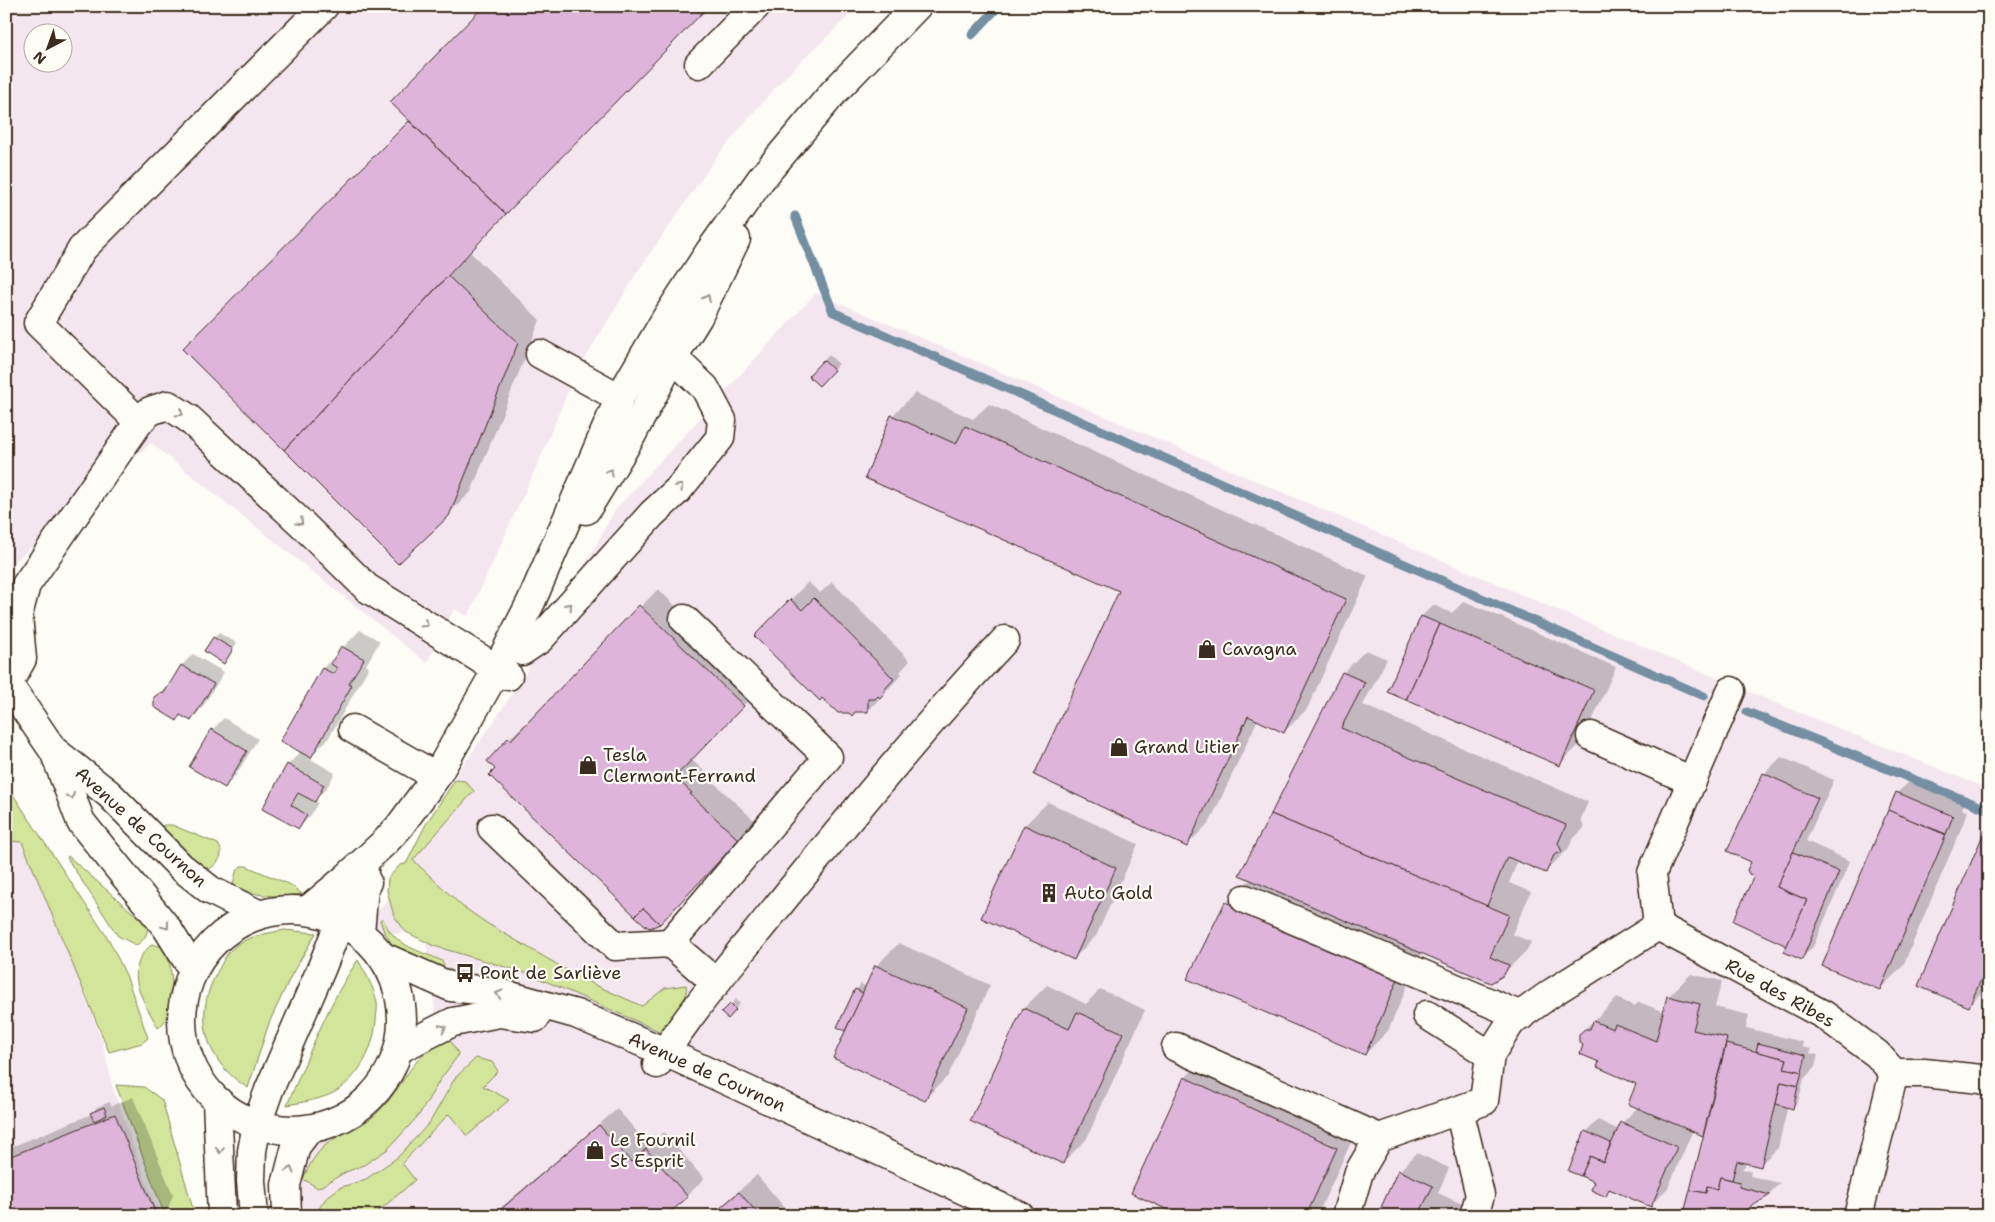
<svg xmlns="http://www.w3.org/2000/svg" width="1995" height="1222" viewBox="0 0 1995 1222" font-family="'Shantell Sans',sans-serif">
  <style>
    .built { fill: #f4e6ef; fill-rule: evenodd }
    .green { fill: #d2e59a; stroke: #86885c }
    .shadow { fill: #0003; fill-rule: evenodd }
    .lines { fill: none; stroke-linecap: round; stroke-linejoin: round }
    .stream { stroke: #738fa1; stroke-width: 9 }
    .building { fill: #deb4db; stroke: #3b2a1e }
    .minor-casing { stroke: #3b2a1e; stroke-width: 31 }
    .major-casing { stroke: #3b2a1e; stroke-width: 31 }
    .minor { stroke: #fdfcf7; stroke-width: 28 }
    .major { stroke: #fdfcf7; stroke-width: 28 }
    .oneway { stroke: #9c938a }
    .labels { text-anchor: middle; stroke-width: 4.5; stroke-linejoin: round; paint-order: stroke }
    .poi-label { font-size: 18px; fill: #3b2a1e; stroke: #fdfcf7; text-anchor: start }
    .street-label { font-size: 18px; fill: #3b2a1e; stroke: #fdfcf7 }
  </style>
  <rect width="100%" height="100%" fill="#fdfcf7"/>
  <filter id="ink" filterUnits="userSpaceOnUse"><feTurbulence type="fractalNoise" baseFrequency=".02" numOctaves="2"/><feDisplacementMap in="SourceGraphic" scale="10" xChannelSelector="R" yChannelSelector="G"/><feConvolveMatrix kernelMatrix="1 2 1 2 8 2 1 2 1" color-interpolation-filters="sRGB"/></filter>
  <g filter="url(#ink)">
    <g class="built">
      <path d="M6,6h853l-77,74 -36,41 -31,38 -77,112 -64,106 -35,84 -71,155 -14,-7 -27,54 -276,-220 -142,124 -3,-4zM32,32h30v30h-30z"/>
      <path d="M816,293l957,409 216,87v427h-1717l-1,-15 15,-16 23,-56 21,-2 36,-24 16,-18 30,-8 23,-40v-25l-11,-85 -55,14 -9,-9 32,-37 3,-20 31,-39 32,-64 33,-46 33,-50 91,-166z"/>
      <path d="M6,837h18l78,203 11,49 46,127h-153z"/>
    </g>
    <g class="green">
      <path d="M455,780l10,1 9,10 -61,69 49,46 26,18 96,56 58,26 23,-18 21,-3c3,20 -15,32 -27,46l-130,-57 -95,-28 -28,-14 -12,-16 -7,-25 1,-13 12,-13 6,-1 20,-40z"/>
      <path d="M6,784l103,156 17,35 22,63 -6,5 -33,9 -87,-210 -16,-1z"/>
      <path d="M164,825h8l46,19c8,12 -1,20 -11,27l-47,-43z"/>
      <path d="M68,856l80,70c0,8 -5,16 -12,19l-18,-9 -51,-78z"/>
      <path d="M241,866h5l45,19 11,9c-22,3 -50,4 -69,-10l3,-12z"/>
      <path d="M382,918c4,6 6,12 11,17 13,14 33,18 49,26l2,5 -3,7 -47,-26 -10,-15 -4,-12z"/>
      <path d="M284,930l32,3 -25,43 -22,47 -21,65c-44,-27 -56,-74 -29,-119 3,-6 7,-15 12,-19 14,-14 34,-16 53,-20z"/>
      <path d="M152,944l11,3c2,5 6,12 7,18 3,19 5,51 -12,63 -10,-20 -30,-46 -18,-69 2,-6 8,-11 12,-15z"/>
      <path d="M358,960c8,14 15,26 19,42 1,6 -1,13 -1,19 -3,29 -16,55 -41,71 -15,8 -32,10 -48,13 22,-49 40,-101 71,-145z"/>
      <path d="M448,1037l10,16 -1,4 -17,23 -21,35 -31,34 -24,16 -18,7 -28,16 -15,-9c5,-12 14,-28 24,-35 15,-12 34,-16 49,-30 30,-28 32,-57 72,-77z"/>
      <path d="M476,1058l16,4 6,9 -15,15 26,14 -42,36 -18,-22 -47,49 13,17 -42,36h-59l12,-18 13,-10 27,-9 32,-22 32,-35 25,-44z"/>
      <path d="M116,1085l28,2 18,13 33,116h-30z"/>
    </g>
    <g class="shadow">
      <path d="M411,121l118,69 -59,62 70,68 -69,172 -73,70 -214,-213z"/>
      <path d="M829,355l10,9 -20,21 -10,-9z"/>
      <path d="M915,393l58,26 16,-15 379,172 -61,133 -23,23 -26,-13 -48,103 -23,23 -66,-255 -255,-113 27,-62z"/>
      <path d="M808,582l12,11 12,-11 78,79 -10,11 2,2 -34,37 -112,-75z"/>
      <path d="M658,589l102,99 -69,71 17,16 -1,1 49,46 -79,83 -180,-136 12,-30 18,-17 1,1z"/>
      <path d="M1464,601l152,66 -33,74 -23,23 -138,-148 11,-11 19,8z"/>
      <path d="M360,630l20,11 -14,24 3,2 -41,72 -19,19 26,15 -9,16 -12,11 4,3 -8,13 -11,12 -35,-20 24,-43 13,-14 -19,-11 41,-72z"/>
      <path d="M219,633l18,10 -13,19 -10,-24z"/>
      <path d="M1366,650l21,9 -24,46 225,97 -7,17 3,9 -11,11 -5,10 -23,23 -27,-12 -9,23 22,9 -19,42 19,8 -4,8 -23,23 -82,-21 -34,79 -23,23 -139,-151 25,-24 92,-206z"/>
      <path d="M193,654l31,18 -22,36 -11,12 -9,-6 -5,5 -19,-24 14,-12 10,-18z"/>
      <path d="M224,718l34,21 -22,36 -12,12 -12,-57z"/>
      <path d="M1781,757l53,23 -28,61 44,20 -37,86 -11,11 -14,-13 -33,-70 -2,-14 11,-87z"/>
      <path d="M1909,782l55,22 -2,5 6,3 -65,154 -23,23 17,-196z"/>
      <path d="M1048,802l90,42 -42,92 -23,23 -90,-42 42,-92z"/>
      <path d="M1989,828v154l-3,6 -17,17 17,-175z"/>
      <path d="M899,943l91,42 -42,91 -23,23 -78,-69 -8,-4 17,-36 5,-6 6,3 9,-21z"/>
      <path d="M1691,974l31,7 -7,26 34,8 -3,13 57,14 -1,5 9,2 -1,4 8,2 -3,12 -11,12 -6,23 -6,5 -4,-1 -10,42 -18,17 -12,-3 -6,7 9,2 -1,5 30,7 -11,11 -32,22h-52l2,-4 18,-77 -12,-5 -25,58 -17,17 -39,-17 -7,7 -9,-13 -10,-50 12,-12 21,10 3,-7 16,-16v-24l-38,-22 -15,-16 -5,-11 37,-36 17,8 5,-4 25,10 4,-15zM1741,1047l52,12 -52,-10z"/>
      <path d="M1047,985l39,19 14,-15 45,21 -59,130 -23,22 -39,-154z"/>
      <path d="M736,999l4,5 -7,8 -10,1z"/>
      <path d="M1208,1055l151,70 -42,91h-133l1,-138z"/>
      <path d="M133,1097l40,98 -8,21h-159v-67l86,-35 5,-7 13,-5 1,4z"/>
      <path d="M617,1109l32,36 15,-13 40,47 -17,17 -23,20h-173z"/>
      <path d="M1417,1153l32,15 -11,25 33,15 -3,8h-90l21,-45z"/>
      <path d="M757,1175l35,41h-82z"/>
      <path d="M1512,1208l17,8h-25z"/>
    </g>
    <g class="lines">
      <g class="stream">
        <path d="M972,35l27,-29"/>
        <path d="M795,216l38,96 871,384"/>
        <path d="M1747,712l242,98"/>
      </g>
    </g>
    <g class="building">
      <path d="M484,6h225l-203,208 -116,-112z"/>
      <path d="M409,121l97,93 -222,236 -102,-101z"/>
      <path d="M448,276l70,67 -69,173 -51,48 -114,-114z"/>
      <path d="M823,360l11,10 -15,16 -11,-10z"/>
      <path d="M891,415l65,29 9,-18 381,173 -62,134 -36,-17 -61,131 -153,-72 85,-184 -254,-113z"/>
      <path d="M814,598l80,81 -10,11 1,2 -5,6 -2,-2 -3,3h-7v13h-13l-3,4 -3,-3h-11l-16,-15 -2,3 -66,-65 36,-37 12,11z"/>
      <path d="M639,605l105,101 -69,71 17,16 -2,1 49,46 -79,84 -17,-16 -8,8 -146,-141 6,-6 -8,-8 21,-23 3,2z"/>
      <path d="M1421,616l19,8 -34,76 -19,-8z"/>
      <path d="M1440,624l154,66 -34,76 -154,-66z"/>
      <path d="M213,637l20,12 -9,15 -20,-13z"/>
      <path d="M341,646l23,13 -15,24 3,2 -41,73 -31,-17 42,-73 12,6 3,-6 -6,-4z"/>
      <path d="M181,665l33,19 -23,37 -11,-6 -3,6 -23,-14v-10l7,-5 3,1z"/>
      <path d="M1342,672l23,10 -24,46 225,97 -8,18 4,9 -8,3 -8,18 -39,-16 -20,49 -216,-92z"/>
      <path d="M211,729l36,22 -22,37 -36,-21z"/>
      <path d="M287,764l37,21 -9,17 -17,-9 -7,12 16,10 -8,14 -37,-20z"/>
      <path d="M1763,773l55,25 -41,89 30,13 -20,46 -54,-25 21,-45 -5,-2 -2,-4 4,-8 -24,-11z"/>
      <path d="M1896,792l57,24 -7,18 -58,-23z"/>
      <path d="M1888,810l58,25 -66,155 -58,-24z"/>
      <path d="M1271,814l238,101 -19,42 19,8 -5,10 -13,8 -252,-108z"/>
      <path d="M1024,825l92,43 -42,92 -93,-42z"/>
      <path d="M1985,830l4,1v130l-20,46 -51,-21z"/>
      <path d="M1793,852l46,20 -37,88 -18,-8 23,-52 -30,-13z"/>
      <path d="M1225,902l174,75 -34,78 -178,-76z"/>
      <path d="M643,908l17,16 -10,4 -4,-2 -11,-10z"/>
      <path d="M875,965l93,43 -43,93 -92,-43z"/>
      <path d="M855,989l8,4 -18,38 -8,-4z"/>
      <path d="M1667,996l33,8 -7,26 34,8 -24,98 -75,-32 8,-20 -39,-17 2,-5 -19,-8 3,-9 -4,-3v-8l6,-5h5l3,-8 20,8 2,-5 41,17z"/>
      <path d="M730,1004l6,6 -8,9 -7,-6z"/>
      <path d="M1023,1008l46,21 8,-17 46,21 -60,131 -93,-43z"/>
      <path d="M1758,1043l48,12 -4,17 -18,-4 3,-9 -31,-7z"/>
      <path d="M1726,1044l61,15 -3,9 18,4 -4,14 -17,-4 -20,85 -24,-6 -5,19 -12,-3 -3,12 -10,-3 -1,7 -16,-3z"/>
      <path d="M1184,1077l153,71 -31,68h-125l-50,-23z"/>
      <path d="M1781,1082l17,4 -5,23 -17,-5z"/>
      <path d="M104,1107l3,8 -13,6 -4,-8z"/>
      <path d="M115,1114l41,100 -1,2h-149v-58z"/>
      <path d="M1621,1122l56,25 -26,60 -42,-18 -3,8 -15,-7 3,-8 -13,-6 9,-20 13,6z"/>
      <path d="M599,1125l32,37 15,-13 42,48 -22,19h-173z"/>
      <path d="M1585,1131l26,12 -8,19 -13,-6 -9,20 -13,-5z"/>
      <path d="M1398,1170l35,16 -12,24 12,6h-56z"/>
      <path d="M1720,1177l20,5 -1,5 31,8 -33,21h-43l-10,-3 6,-23 16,3 1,-7 10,3z"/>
      <path d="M739,1192l21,24h-49z"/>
    </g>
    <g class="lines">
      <g class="minor-casing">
        <g id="minor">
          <path d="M699,64l57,-58"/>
          <path d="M540,354l69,38"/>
          <path d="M139,422l11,-11 18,-6 20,13 113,105 66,65 141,88"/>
          <path d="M586,510l43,-70 43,-81 26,-42 38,-78"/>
          <path d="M522,651l18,-12 112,-125 26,-24 42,-52 2,-18 -17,-32 -22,-21 -11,-8"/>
          <path d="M8,684l14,-25 -4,-44 8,-30 113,-163 -101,-99 44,-74 242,-243"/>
          <path d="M353,729l72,41"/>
          <path d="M1591,736l101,45"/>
          <path d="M492,828l123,118 55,-3 46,40"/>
          <path d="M1245,899l276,117"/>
          <path d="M308,910l37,-31 41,-38 13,-14 37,-50 61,-108 34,-67 89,-205 45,-77 45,-69 51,-72 72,-86 84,-87"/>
          <path d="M1658,926l166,89 53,39 17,19h30l57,6 8,3"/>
          <path d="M1658,926l-6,-53 79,-182"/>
          <path d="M360,932l4,-44 3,-6"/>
          <path d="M670,943l158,-186 -144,-138"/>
          <path d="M1427,1015l63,40"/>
          <path d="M1176,1047l203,91"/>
          <path d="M657,1064c38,-60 85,-113 129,-168 71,-87 142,-174 219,-256"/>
          <path d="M1459,1110l21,85 -6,21"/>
          <path d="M254,1216l-3,-35 1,-30 5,-27 12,-34 53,-123 33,-84 9,-12"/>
          <path d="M1346,1216l13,-44 20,-34 105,-37 6,-46 21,-33 42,-30 105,-66"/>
          <path d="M1858,1216l36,-143"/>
        </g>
      </g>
      <g class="major-casing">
        <g id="major">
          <path d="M6,681l47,69 56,44 72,73 29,23 48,24"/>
          <path d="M54,751l27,71 86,106 26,42"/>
          <circle cx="292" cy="1020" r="110"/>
          <path d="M386,958l65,29 45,5 80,22 89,38 355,164"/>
          <path d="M399,1049l54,-27 46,-9 36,5"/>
          <path d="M217,1101l5,115"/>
          <path d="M287,1216l-1,-31 10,-39 13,-17"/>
        </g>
      </g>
      <use href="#minor" class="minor"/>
      <use href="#major" class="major"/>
    </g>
    <defs><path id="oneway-chevron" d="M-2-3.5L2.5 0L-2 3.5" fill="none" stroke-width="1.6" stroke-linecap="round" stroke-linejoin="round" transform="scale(1.25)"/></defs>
    <g class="oneway">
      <use href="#oneway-chevron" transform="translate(707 298) rotate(-65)"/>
      <use href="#oneway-chevron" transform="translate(180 413) rotate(32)"/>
      <use href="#oneway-chevron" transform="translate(610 472) rotate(-59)"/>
      <use href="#oneway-chevron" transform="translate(680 487) rotate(-47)"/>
      <use href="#oneway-chevron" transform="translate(300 522) rotate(44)"/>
      <use href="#oneway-chevron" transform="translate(569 606) rotate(-49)"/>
      <use href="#oneway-chevron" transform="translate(425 624) rotate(32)"/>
      <use href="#oneway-chevron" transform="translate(71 796) rotate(69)"/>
      <use href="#oneway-chevron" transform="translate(166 926) rotate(53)"/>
      <use href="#oneway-chevron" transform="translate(499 994) rotate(-166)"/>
      <use href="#oneway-chevron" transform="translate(443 1028) rotate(-27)"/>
      <use href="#oneway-chevron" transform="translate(220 1150) rotate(90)"/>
      <use href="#oneway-chevron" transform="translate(290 1170) rotate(-75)"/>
    </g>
  </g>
  <defs>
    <g id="shop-bare" transform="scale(1.5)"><path d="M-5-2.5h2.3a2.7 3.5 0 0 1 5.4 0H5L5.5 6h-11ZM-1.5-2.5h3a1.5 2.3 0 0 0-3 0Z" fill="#3b2a1e" stroke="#fdfcf7" stroke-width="2.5" paint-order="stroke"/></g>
    <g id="building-bare" transform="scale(1.5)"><path d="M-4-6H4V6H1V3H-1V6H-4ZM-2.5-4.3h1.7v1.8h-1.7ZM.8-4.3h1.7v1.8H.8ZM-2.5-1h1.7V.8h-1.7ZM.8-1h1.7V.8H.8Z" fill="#3b2a1e" stroke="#fdfcf7" stroke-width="2.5" paint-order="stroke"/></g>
    <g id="bus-bare" transform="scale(1.5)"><path d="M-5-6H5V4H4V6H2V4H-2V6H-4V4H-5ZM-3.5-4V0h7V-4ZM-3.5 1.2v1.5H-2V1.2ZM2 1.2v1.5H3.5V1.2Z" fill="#3b2a1e" stroke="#fdfcf7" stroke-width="2.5" paint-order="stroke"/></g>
  </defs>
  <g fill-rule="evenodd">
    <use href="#shop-bare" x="1207" y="649"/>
    <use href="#shop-bare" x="1119" y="747"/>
    <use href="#shop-bare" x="588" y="765"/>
    <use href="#building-bare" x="1049" y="893"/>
    <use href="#bus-bare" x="465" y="973"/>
    <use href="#shop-bare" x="595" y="1150"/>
  </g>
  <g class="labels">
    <g class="poi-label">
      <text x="1222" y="655">Cavagna</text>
      <text x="1134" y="753">Grand Litier</text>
      <text x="603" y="761">Tesla<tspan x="603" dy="21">Clermont-Ferrand</tspan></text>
      <text x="1064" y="899">Auto Gold</text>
      <text x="480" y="979">Pont de Sarliève</text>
      <text x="610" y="1146">Le Fournil<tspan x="610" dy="21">St Esprit</tspan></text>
    </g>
    <g class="street-label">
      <text transform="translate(141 827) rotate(42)" y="6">Avenue de Cournon</text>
      <text transform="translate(1780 993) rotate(29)" y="6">Rue des Ribes</text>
      <text transform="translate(707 1072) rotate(24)" y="6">Avenue de Cournon</text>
    </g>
  </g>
  <rect width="1995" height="1222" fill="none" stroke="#fdfcf7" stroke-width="25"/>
  <rect x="12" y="12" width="1970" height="1197" fill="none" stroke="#3b2a1e" stroke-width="2" filter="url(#ink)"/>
  <g transform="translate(48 48) rotate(221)"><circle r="24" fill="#fdfcf7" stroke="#afa8a0"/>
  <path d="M0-4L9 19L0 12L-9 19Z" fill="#3b2a1e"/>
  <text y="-8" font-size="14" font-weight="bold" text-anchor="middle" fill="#3b2a1e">N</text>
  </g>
</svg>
